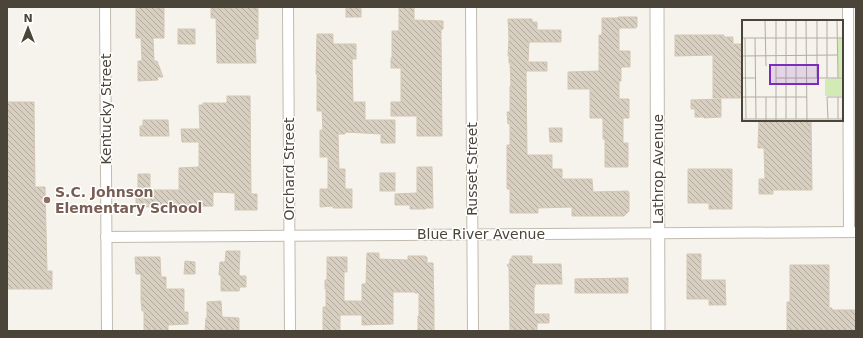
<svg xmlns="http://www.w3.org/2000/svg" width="863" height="338" viewBox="0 0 863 338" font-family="'DejaVu Sans',sans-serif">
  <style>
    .building { fill: url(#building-back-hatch); stroke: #d3c7b4 }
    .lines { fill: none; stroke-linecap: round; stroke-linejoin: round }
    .minor-casing { stroke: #c2bbae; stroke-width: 12 }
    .tertiary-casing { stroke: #c2bbae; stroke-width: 15 }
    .minor { stroke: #fff; stroke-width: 10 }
    .tertiary { stroke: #fff; stroke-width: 13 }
    .education-dot { fill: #8d6e63; stroke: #fff; stroke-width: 1.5 }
    .labels { text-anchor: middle; stroke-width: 3; stroke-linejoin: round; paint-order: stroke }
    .street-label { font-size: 14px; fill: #4b4439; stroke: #fff }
    .education-label { font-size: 14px; font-weight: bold; fill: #785e54; stroke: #fff; text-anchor: start }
    .inset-road { fill: none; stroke: #b2ada4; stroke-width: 1 }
    .view { fill: #7b2cbf; fill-opacity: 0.15; stroke: #7b2cbf; stroke-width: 2 }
    .inset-edge { fill: none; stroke: #4b4439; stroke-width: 2 }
  </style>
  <defs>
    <pattern id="building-back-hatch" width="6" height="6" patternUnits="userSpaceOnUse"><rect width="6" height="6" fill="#d8cfc1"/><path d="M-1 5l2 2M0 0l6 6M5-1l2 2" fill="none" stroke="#b1aa9e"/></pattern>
  </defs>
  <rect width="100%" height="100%" fill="#f6f3ec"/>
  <g class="building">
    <path d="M136,7h28v31h-11l1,23h3l6,16h-6l1,3 -20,1v-20h4l-1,-23h-5z"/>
    <path d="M233,7h25v32h-3l1,24h-39l-1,-45h-5v-10h22z"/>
    <rect x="346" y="7" width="15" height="10"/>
    <path d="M399,7h15v13l29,1v8l-2,1v8l1,98h-25v-20h-26v-14h10v-34h-10v-10h1v-27h7z"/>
    <path d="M618,17h19v10h-1v1h-17v23h11v16h-9v14h-2v18h10v19h-6v25h5v24h-23v-28h-2v-21h-13v-29h-22v-17l31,-1v-36h3v-17h16z"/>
    <path d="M508,19h24v3h5v8h24v12h-32l-1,20h19v9h-21l1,84h25v14h10v10h30l1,13 35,-1v1h1v19l-5,5h-52v-9l-34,1v5h-28v-24h-3v-44h3v-21h-2l-1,-12h3v-26h1l-1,-23h-1v-7h-1l1,-18z"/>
    <rect x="178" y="29" width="17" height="15"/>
    <path d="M317,34h16v10h23v15h-4l1,43h12v18h30v23h-14v-9l-36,-2v2h-7l1,35h6v20h7v19h-19v-2l-13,1v-18h8v-32h-8v-27h3l-1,-19h-5v-37h-1z"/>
    <path d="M675,35h49v2h9v7h10l-1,54h-29v-43l-38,1z"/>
    <path d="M227,96h23l1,98h6v16h-22v-17l-22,-1v14l-77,1v-17h2v-16h12v16h29v-22l20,-1v-25h-17l-1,-13h19l-1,-24h4v-2h24z"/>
    <path d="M721,99v18l-17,1v-1h-9v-8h-4v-9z"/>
    <path d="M7,102h27l1,85h10l2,84h5v18h-45z"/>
    <path d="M143,120h25l1,16h-29v-10h3z"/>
    <path d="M759,120h52l1,70h-39v4h-14v-15h6l-1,-31h-6z"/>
    <path d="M549,128h13v14h-12z"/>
    <path d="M417,167h15l1,41h-7v1h-16v-4h-15v-11l22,-1z"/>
    <path d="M688,169h44v40h-23v-6h-21z"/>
    <rect x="380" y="173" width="15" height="18"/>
    <path d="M226,251h14l-1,23 1,2h6v11h-6l-1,4h-18v-16h-2l1,-13h5z"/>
    <path d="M367,253h12v6l29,1v-4h17v1h2v6h6l1,44v24h-16v-15h1v-23h-4v-1h-22v32l-31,1v-10h-22v16h-17v-24h3v-18h-1v-9h2v-23h20v15h-3v29h18v-17h4z"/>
    <path d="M687,254h14v26h24l1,25h-17v-6h-22z"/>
    <path d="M512,256h20v8h29l1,20h-27v3h-1v27h15v9h-12v8h-27l-1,-63 -2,-3 3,-2v-4h2z"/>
    <path d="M135,257h25l1,20h5v12h18v23h4v12l-20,1v6h-24v-20h-2l-1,-11v-26h-5z"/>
    <path d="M185,261l10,1v12h-11z"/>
    <path d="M790,265h39v43h3v2h24v21h-69v-29h3z"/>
    <path d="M628,278v15h-53v-14z"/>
    <path d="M221,301l1,16 17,1v13h-34l1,-13h1v-16z"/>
  </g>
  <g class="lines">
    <g class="minor-casing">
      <g id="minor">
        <path d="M105,7l2,324"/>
        <path d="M288,7l2,324"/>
        <path d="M471,7l2,324"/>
        <path d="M848,7l1,225"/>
        <path d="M106,237l750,-5"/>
      </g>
    </g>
    <g class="tertiary-casing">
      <path id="tertiary" d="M657,7l1,324"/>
    </g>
    <use href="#minor" class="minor"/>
    <use href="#tertiary" class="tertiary"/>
  </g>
  <circle class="education-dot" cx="47" cy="200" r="4"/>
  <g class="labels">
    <g class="street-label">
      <text transform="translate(106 109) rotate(-90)" y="5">Kentucky Street</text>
      <text transform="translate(289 169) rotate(-90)" y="5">Orchard Street</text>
      <text transform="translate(472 169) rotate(-90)" y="5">Russet Street</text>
      <text transform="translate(658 169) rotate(-90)" y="5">Lathrop Avenue</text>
      <text x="481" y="239">Blue River Avenue</text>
    </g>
    <g class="education-label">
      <text x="55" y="197">S.C. Johnson<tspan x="55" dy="16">Elementary School</tspan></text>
    </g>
  </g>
  <g transform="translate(742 20)">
    <rect width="101" height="101" fill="#f6f3ec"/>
    <path d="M96,18h5v39h-5zM101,58v18h-18v-17z" fill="#d2eab5"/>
    <path class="inset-road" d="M23,0l1,46M34,0v101M44,0v99M54,0v99M64,0l1,101M75,0v58M85,0v58M95,0l1,58M0,18h101M3,18l1,81M13,18l1,81M0,36l95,-1M0,58h14M34,58h67M0,77h65M24,77v23M96,77v22M0,99h101M86,99l-1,-22h16"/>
    <path class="view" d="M28,45h48v19h-48z"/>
    <rect width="101" height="101" class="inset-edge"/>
  </g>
  <rect width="863" height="338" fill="none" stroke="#4b4439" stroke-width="16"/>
  <g transform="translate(28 28)" stroke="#ffffff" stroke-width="3" paint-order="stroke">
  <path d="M0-3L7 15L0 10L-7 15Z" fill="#4b4439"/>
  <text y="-6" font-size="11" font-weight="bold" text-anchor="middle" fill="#4b4439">N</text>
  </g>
</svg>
